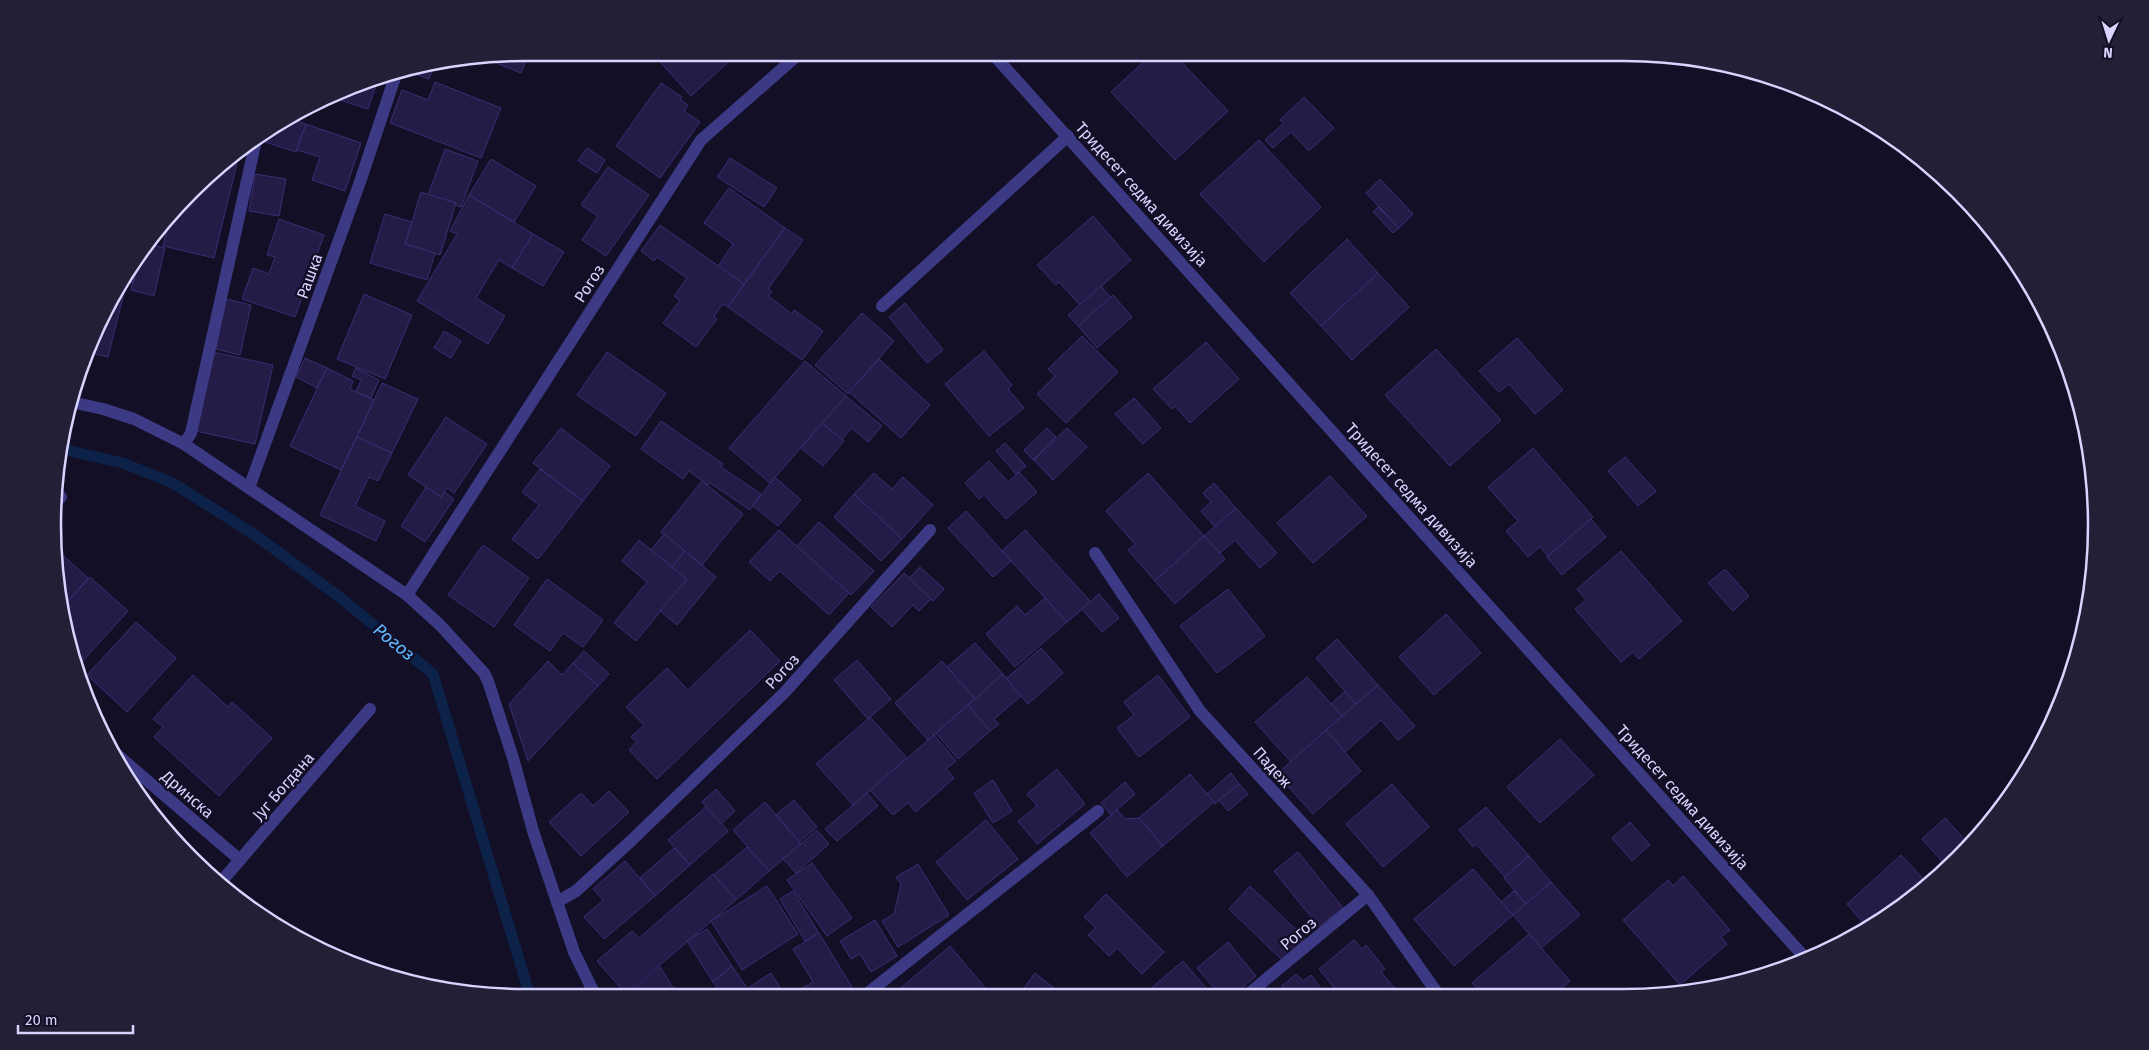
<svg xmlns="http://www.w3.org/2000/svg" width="2149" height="1050" viewBox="0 0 2149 1050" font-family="'Fira Sans',sans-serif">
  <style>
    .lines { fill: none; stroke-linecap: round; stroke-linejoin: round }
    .stream { stroke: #0c2248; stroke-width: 11 }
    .building { fill: #241b47; stroke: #3b2d73 }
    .service { stroke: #3d3a85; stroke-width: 12 }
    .minor { stroke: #3d3a85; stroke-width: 12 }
    .labels { text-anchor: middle; stroke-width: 5; stroke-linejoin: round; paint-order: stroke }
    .street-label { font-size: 16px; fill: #d9d4ff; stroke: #130f26 }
    .water-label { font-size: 18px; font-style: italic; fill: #62b6ff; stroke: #130f26 }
    .rim { fill: none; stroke: #d9d4ff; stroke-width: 2.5 }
  </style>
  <rect width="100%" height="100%" fill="#130f26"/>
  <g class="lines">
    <path class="stream" d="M61,449l62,14 50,20 85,54 84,62 91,75 94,312 5,11"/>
  </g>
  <g class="building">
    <path d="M529,53l-8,20 -35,-14 39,-7z"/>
    <path d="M652,53h82l2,2 -45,41z"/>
    <path d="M1153,53h20l55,58 -53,49 -64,-68z"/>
    <path d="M433,68l-4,11 -19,-7z"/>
    <path d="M379,77l-11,32 -28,-9 2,-6 31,-16z"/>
    <path d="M435,82l66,26 -20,50 -91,-35 12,-33 26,10z"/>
    <path d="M661,83l21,14 -2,2 8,6 -4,6 16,11 -40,56 -44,-32z"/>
    <path d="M1304,97l30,31 -25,23 -18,-19 -18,16 -8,-8 19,-17 -4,-3z"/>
    <path d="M294,120l12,4 -10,28 -34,-11 2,-5z"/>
    <path d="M306,124l55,19 -16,48 -33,-11 8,-23 -23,-7z"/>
    <path d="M1259,140l62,67 -57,55 -64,-68z"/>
    <path d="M587,148l18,12 -8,13 -19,-12z"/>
    <path d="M445,149l33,12 -17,46 -6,-2 1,-2 -28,-8z"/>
    <path d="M730,158l47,30 -13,19 -47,-30z"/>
    <path d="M491,159l45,27 -22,36 -45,-27z"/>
    <path d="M228,161l9,2 -23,95 -51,-12 5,-22z"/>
    <path d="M608,167l41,28 -43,61 -24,-16 16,-24 -17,-11z"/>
    <path d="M255,174l31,5 -7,37 -30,-5z"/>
    <path d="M1380,179l33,35 -14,14 -33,-35z"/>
    <path d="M729,188l56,40 -41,56 -26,-18 15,-22 -29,-21z"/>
    <path d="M421,192l35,11 -16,52 -35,-11z"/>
    <path d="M469,195l64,39 -21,34 -13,-8 -23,38 29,18 -17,28 -71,-43 40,-67 -7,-3z"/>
    <path d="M1378,207l21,21 -6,5 -20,-21z"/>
    <path d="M385,214l27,8 -7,22 30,9 -8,27 -57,-17z"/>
    <path d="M1093,216l38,44 -51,45 -21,-23 -3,3 -19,-20z"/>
    <path d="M279,219l45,16 -29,82 -53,-18 11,-31 16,6 6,-17 -8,-2z"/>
    <path d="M660,225l84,59 -16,23 -5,-3 -9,12 3,3 -21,28 -33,-24 17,-23 -6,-4 13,-18 -30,-21 -3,4 -13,-10z"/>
    <path d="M785,228l18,12 -35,49 4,3 -4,4 24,18 2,-4 29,21 -21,29 -74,-53z"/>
    <path d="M533,234l31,18 -21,34 -31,-18z"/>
    <path d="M1347,239l31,34 -57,53 -31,-33z"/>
    <path d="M149,244l16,4 -11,48 -23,-6 9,-34 3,1 1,-8z"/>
    <path d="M138,256l-5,27 -11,-2 10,-18z"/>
    <path d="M1378,273l31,34 -57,53 -31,-34z"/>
    <path d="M1101,286l10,12 -33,28 -10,-11z"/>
    <path d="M119,288l6,1 -17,68 -22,-5z"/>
    <path d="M364,294l48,21 -27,64 -48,-20z"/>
    <path d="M1113,295l19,22 -35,31 -19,-22z"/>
    <path d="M226,299l25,6 -11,50 -24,-6z"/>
    <path d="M905,303l38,47 -16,13 -38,-46z"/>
    <path d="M862,313l32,28 -46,53 -33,-29z"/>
    <path d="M444,331l17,10 -10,17 -17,-10z"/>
    <path d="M1082,336l36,36 -52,51 -29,-29 18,-18 -7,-7z"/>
    <path d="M1517,338l46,52 -28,24 -26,-30 -10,8 -20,-21z"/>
    <path d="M1206,342l33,37 -49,44 -15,-17 -3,3 -19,-20z"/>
    <path d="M1436,349l65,71 -51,46 -65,-71z"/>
    <path d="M984,351l28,34 -4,4 16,19 -35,28 -44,-52z"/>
    <path d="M213,352l60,13 -18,79 -59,-13z"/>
    <path d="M607,352l59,41 -30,43 -59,-41z"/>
    <path d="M305,358l22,10 -10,20 -21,-11z"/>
    <path d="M879,359l51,46 -29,33 -52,-46z"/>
    <path d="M805,361l41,35 -76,87 -41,-35z"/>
    <path d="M327,368l26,13 -3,8 24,11 -33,70 -51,-24z"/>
    <path d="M356,368l23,12 -8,18 -15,-6 5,-12 -9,-4z"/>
    <path d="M382,383l36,16 -26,54 -35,-16z"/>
    <path d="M846,396l36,30 -14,16 -16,-14 -11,12 -19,-17z"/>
    <path d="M1134,398l27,30 -18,16 -28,-30z"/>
    <path d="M446,417l41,27 -33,49 -7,-5 -6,9 -33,-22z"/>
    <path d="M661,421l62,43 -2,3 40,27 -11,16 -40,-27 -2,2 -19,-14 -6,8 -42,-30z"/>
    <path d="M822,423l22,18 -21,25 -22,-18z"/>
    <path d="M561,428l49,38 -27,35 -50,-38z"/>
    <path d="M1047,428l9,9 -23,23 -9,-10z"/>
    <path d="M1067,428l20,19 -34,33 -19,-20z"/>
    <path d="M357,437l35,16 -14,28 -9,-4 -14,29 30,15 -9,20 -56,-26z"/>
    <path d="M1005,443l21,23 -10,8 -20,-23z"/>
    <path d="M1533,448l60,69 -45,39 -8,-9 -12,10 -22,-26 12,-10 -30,-34z"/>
    <path d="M1625,457l31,34 -18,15 -30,-35z"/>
    <path d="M989,461l19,21 11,-10 18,20 -31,27 -22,-24 -5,4 -14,-16z"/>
    <path d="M540,469l43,32 -45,58 -26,-20 27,-34 -17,-13z"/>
    <path d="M874,473l18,16 11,-12 30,28 -31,34 -48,-45z"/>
    <path d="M1148,473l56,63 -49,45 -27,-31 7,-6 -29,-33z"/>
    <path d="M1330,476l37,40 -54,47 -36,-40z"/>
    <path d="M775,477l26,23 -23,26 -25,-20z"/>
    <path d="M702,481l41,33 -41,51 -41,-33z"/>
    <path d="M1214,483l22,25 -21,19 -14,-16 10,-9 -8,-9z"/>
    <path d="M426,487l15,10 3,-5 10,7 -29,43 -24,-16z"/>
    <path d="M854,494l48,45 -21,22 -47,-44z"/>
    <path d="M1236,508l41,45 -17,15 -25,-28 -15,13 -16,-17z"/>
    <path d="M966,511l45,50 -18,16 -45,-49z"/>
    <path d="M1591,519l15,18 -44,38 -15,-18z"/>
    <path d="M819,522l55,49 -23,24 -54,-49z"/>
    <path d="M779,530l70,63 -20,22 -49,-44 -10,10 -21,-19z"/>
    <path d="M1025,530l66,72 -24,20 -65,-71z"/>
    <path d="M664,534l21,17 -13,16 -21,-17z"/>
    <path d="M1204,536l21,23 -50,45 -20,-23z"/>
    <path d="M639,540l48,39 -51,62 -22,-18 33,-41 -25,-21z"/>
    <path d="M483,545l46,33 -35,49 -46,-32z"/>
    <path d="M58,551l30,27 -25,29 -6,-21z"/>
    <path d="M685,551l31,26 -39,48 -17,-14 27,-32 -15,-12z"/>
    <path d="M1621,551l61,70 -43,38 -6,-7 -12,10 -46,-53 11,-9 -9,-11z"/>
    <path d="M920,567l24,22 -11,12 -24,-23z"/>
    <path d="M1725,569l24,27 -16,15 -25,-28z"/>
    <path d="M904,573l27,26 -12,12 -6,-6 -21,22 -21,-20z"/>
    <path d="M90,577l38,34 -48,53 -17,-57z"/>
    <path d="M547,579l56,41 -20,27 -20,-14 -13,18 -36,-26z"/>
    <path d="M1228,589l37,47 -48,37 -37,-47z"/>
    <path d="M1099,594l20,24 -17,14 -20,-23z"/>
    <path d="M1045,598l22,24 -52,45 -29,-33 31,-28 8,9z"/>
    <path d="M1446,614l35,39 -47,42 -35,-38z"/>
    <path d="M136,622l40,36 -49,54 -40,-37z"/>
    <path d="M750,630l30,31 -123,118 -28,-29 8,-8 -6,-5 13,-12 -18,-18 41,-39 21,22z"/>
    <path d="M1337,639l41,46 -22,19 -40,-46z"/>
    <path d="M975,643l28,31 -28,25 -28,-32z"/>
    <path d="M1041,648l22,25 -35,31 -22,-25z"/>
    <path d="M584,651l25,23 -11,12 -25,-23z"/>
    <path d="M857,660l34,39 -23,20 -34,-39z"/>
    <path d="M548,661l14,14 11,-12 25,23 -70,75 -19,-57z"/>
    <path d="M942,661l33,38 -47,41 -33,-37z"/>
    <path d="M1003,674l18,22 -27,23 5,5 -9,7 -22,-26z"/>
    <path d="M193,675l35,32 4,-5 40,36 -53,58 -65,-59 9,-10 -10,-8z"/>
    <path d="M1158,675l32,42 -51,40 -22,-29 17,-13 -10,-13z"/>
    <path d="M1307,677l35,39 -51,46 -36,-40z"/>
    <path d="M1378,685l37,41 -17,14 -17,-20 -36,32 -19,-22z"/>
    <path d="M1345,691l11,13 -14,12 -11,-12z"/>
    <path d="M968,705l22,26 -32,28 -22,-26z"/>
    <path d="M870,717l37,41 -54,47 -37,-41z"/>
    <path d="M1326,730l35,41 -48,43 -36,-40z"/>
    <path d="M934,735l22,26 -10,8 8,9 -38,34 -8,-9 -15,12 -23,-25z"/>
    <path d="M1560,739l34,36 -54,48 -33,-36z"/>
    <path d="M1057,769l28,35 -48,40 -19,-23 19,-15 -10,-12z"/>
    <path d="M1231,773l8,11 -24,20 -8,-10z"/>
    <path d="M1190,774l24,28 -51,44 -24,-28z"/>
    <path d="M993,780l19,31 -19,12 -19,-30z"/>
    <path d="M1125,782l10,12 -24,21 -10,-12z"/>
    <path d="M1239,784l9,10 -20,17 -9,-11z"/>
    <path d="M1392,784l37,43 -46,40 -37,-43z"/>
    <path d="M716,789l19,22 -14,13 -19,-22z"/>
    <path d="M609,791l20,21 -48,44 -32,-34 32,-29 12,13z"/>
    <path d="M867,793l11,13 -41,35 -12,-12z"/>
    <path d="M794,800l23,27 -18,15 -23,-27z"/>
    <path d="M765,802l36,42 -32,27 -36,-41z"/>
    <path d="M706,807l22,24 -38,34 -22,-25z"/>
    <path d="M1486,807l43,49 -24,21 -29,-33 -3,3 -14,-17z"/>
    <path d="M1117,810l8,9 14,-1 24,28 -36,31 -37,-44z"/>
    <path d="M1945,818l23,25 -22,23 -24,-27z"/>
    <path d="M986,820l32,39 -51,41 -31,-38z"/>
    <path d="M1630,822l20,23 -18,16 -20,-23z"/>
    <path d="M817,830l12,14 -33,29 -13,-14z"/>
    <path d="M747,847l22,24 -33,29 -22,-25z"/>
    <path d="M674,848l16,17 -35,31 -15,-18z"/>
    <path d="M1298,852l45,56 -24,19 -45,-56z"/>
    <path d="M1901,855l27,29 -16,16 -46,26 -19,-22z"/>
    <path d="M1529,856l22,26 -25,22 -22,-26z"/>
    <path d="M625,861l30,35 -51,43 -20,-22 19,-17 -10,-11z"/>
    <path d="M812,863l40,55 -25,18 -40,-56z"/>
    <path d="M918,864l31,51 -51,32 -16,-26 12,-7 7,-30 -5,-7z"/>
    <path d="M1473,869l40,46 -59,51 -40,-47z"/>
    <path d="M713,874l23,26 -110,94 -29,-33 35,-30 7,7z"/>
    <path d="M1683,876l47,54 -9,7 6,7 -47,41 -57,-65 45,-40 5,6z"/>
    <path d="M1551,882l29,33 -39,33 -28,-33z"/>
    <path d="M767,886l31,48 -56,36 -31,-49z"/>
    <path d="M1250,886l55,52 -22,23 -54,-52z"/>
    <path d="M793,891l26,42 -14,8 -25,-42z"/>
    <path d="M1514,891l12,13 -13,11 -12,-13z"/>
    <path d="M1106,894l58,58 -22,22 -25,-26 -8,8 -21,-21 8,-7 -12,-11z"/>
    <path d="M875,920l22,36 -26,16 -11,-18 -9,5 -11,-18z"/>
    <path d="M707,929l25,37 -19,16 -26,-41z"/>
    <path d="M819,933l36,59 -7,4 -45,1 -4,-7 14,-8 -20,-33z"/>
    <path d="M1529,934l41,47 -14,13h-74l-10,-11z"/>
    <path d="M1354,940l8,9 4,-4 19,24 -4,3 15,18 -5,4h-61l6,-4 -17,-21z"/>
    <path d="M1228,942l28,34 -22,19h-14l-23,-27z"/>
    <path d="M950,946l42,50h-94l-3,-3z"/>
    <path d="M1183,961l29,34h-69z"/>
    <path d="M732,966l21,31h-30l-10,-15z"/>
    <path d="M660,967l19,30h-54z"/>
    <path d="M771,973l15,24h-31l-7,-9z"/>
    <path d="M1035,973l29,23h-46z"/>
    <path d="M1296,974l7,7 8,-6 15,20h-40l2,-1 -6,-8z"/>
  </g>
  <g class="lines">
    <path class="service" d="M882,306l186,-170"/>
    <g class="minor">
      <path d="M992,53l815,907"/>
      <path d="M71,402l32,7 31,10 50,25 223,151 33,30 44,48 4,8 25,77 20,73 41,121 22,45"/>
      <path d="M184,444l7,-11 65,-293"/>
      <path d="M249,488l111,-306 36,-108"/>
      <path d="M59,499l2,-2"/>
      <path d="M1095,553l105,158 168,184 70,99"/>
      <path d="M407,595l294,-455 99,-87"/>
      <path d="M115,753l125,107"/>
      <path d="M220,883l150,-174"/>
      <path d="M557,902l19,-11 57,-52 152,-147 145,-162"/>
      <path d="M1247,995l121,-100"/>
      <path d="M864,996l234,-185"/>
    </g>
  </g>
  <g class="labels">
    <g class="street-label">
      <text transform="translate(1142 194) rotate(48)" y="6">Тридесет седма дивизија</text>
      <text transform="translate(309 276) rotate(-70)" y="6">Рашка</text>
      <text transform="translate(589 283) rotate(-57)" y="6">Рогоз</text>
      <text transform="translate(1412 495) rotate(48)" y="6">Тридесет седма дивизија</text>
      <text transform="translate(782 671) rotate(-47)" y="6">Рогоз</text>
      <text transform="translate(1273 767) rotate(48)" y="6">Падеж</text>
      <text transform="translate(283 786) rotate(-49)" y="6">Југ Богдана</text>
      <text transform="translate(188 794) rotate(41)" y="6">Дринска</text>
      <text transform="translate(1683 797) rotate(48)" y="6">Тридесет седма дивизија</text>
      <text transform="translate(1298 933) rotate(-40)" y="6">Рогоз</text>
    </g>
    <g class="water-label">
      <text transform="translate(394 642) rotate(39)" y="6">Рогоз</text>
    </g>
  </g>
  <path d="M0 0H2149V1050H0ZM525 61H1624A464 464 0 0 1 2088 525V525A464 464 0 0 1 1624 989H525A464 464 0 0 1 61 525V525A464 464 0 0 1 525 61Z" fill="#231f37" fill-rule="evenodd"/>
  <path class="rim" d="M525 61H1624A464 464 0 0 1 2088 525V525A464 464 0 0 1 1624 989H525A464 464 0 0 1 61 525V525A464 464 0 0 1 525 61Z"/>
  <g transform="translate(2109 40) rotate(184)" stroke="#130f26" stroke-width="4" paint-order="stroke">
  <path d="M0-4L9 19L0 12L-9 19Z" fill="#d9d4ff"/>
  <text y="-8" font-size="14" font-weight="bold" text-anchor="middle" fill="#d9d4ff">N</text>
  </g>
  <path d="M18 1025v8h115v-8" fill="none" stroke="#d9d4ff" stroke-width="2.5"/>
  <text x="25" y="1025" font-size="15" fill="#d9d4ff" stroke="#130f26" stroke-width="4" paint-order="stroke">20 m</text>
</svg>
